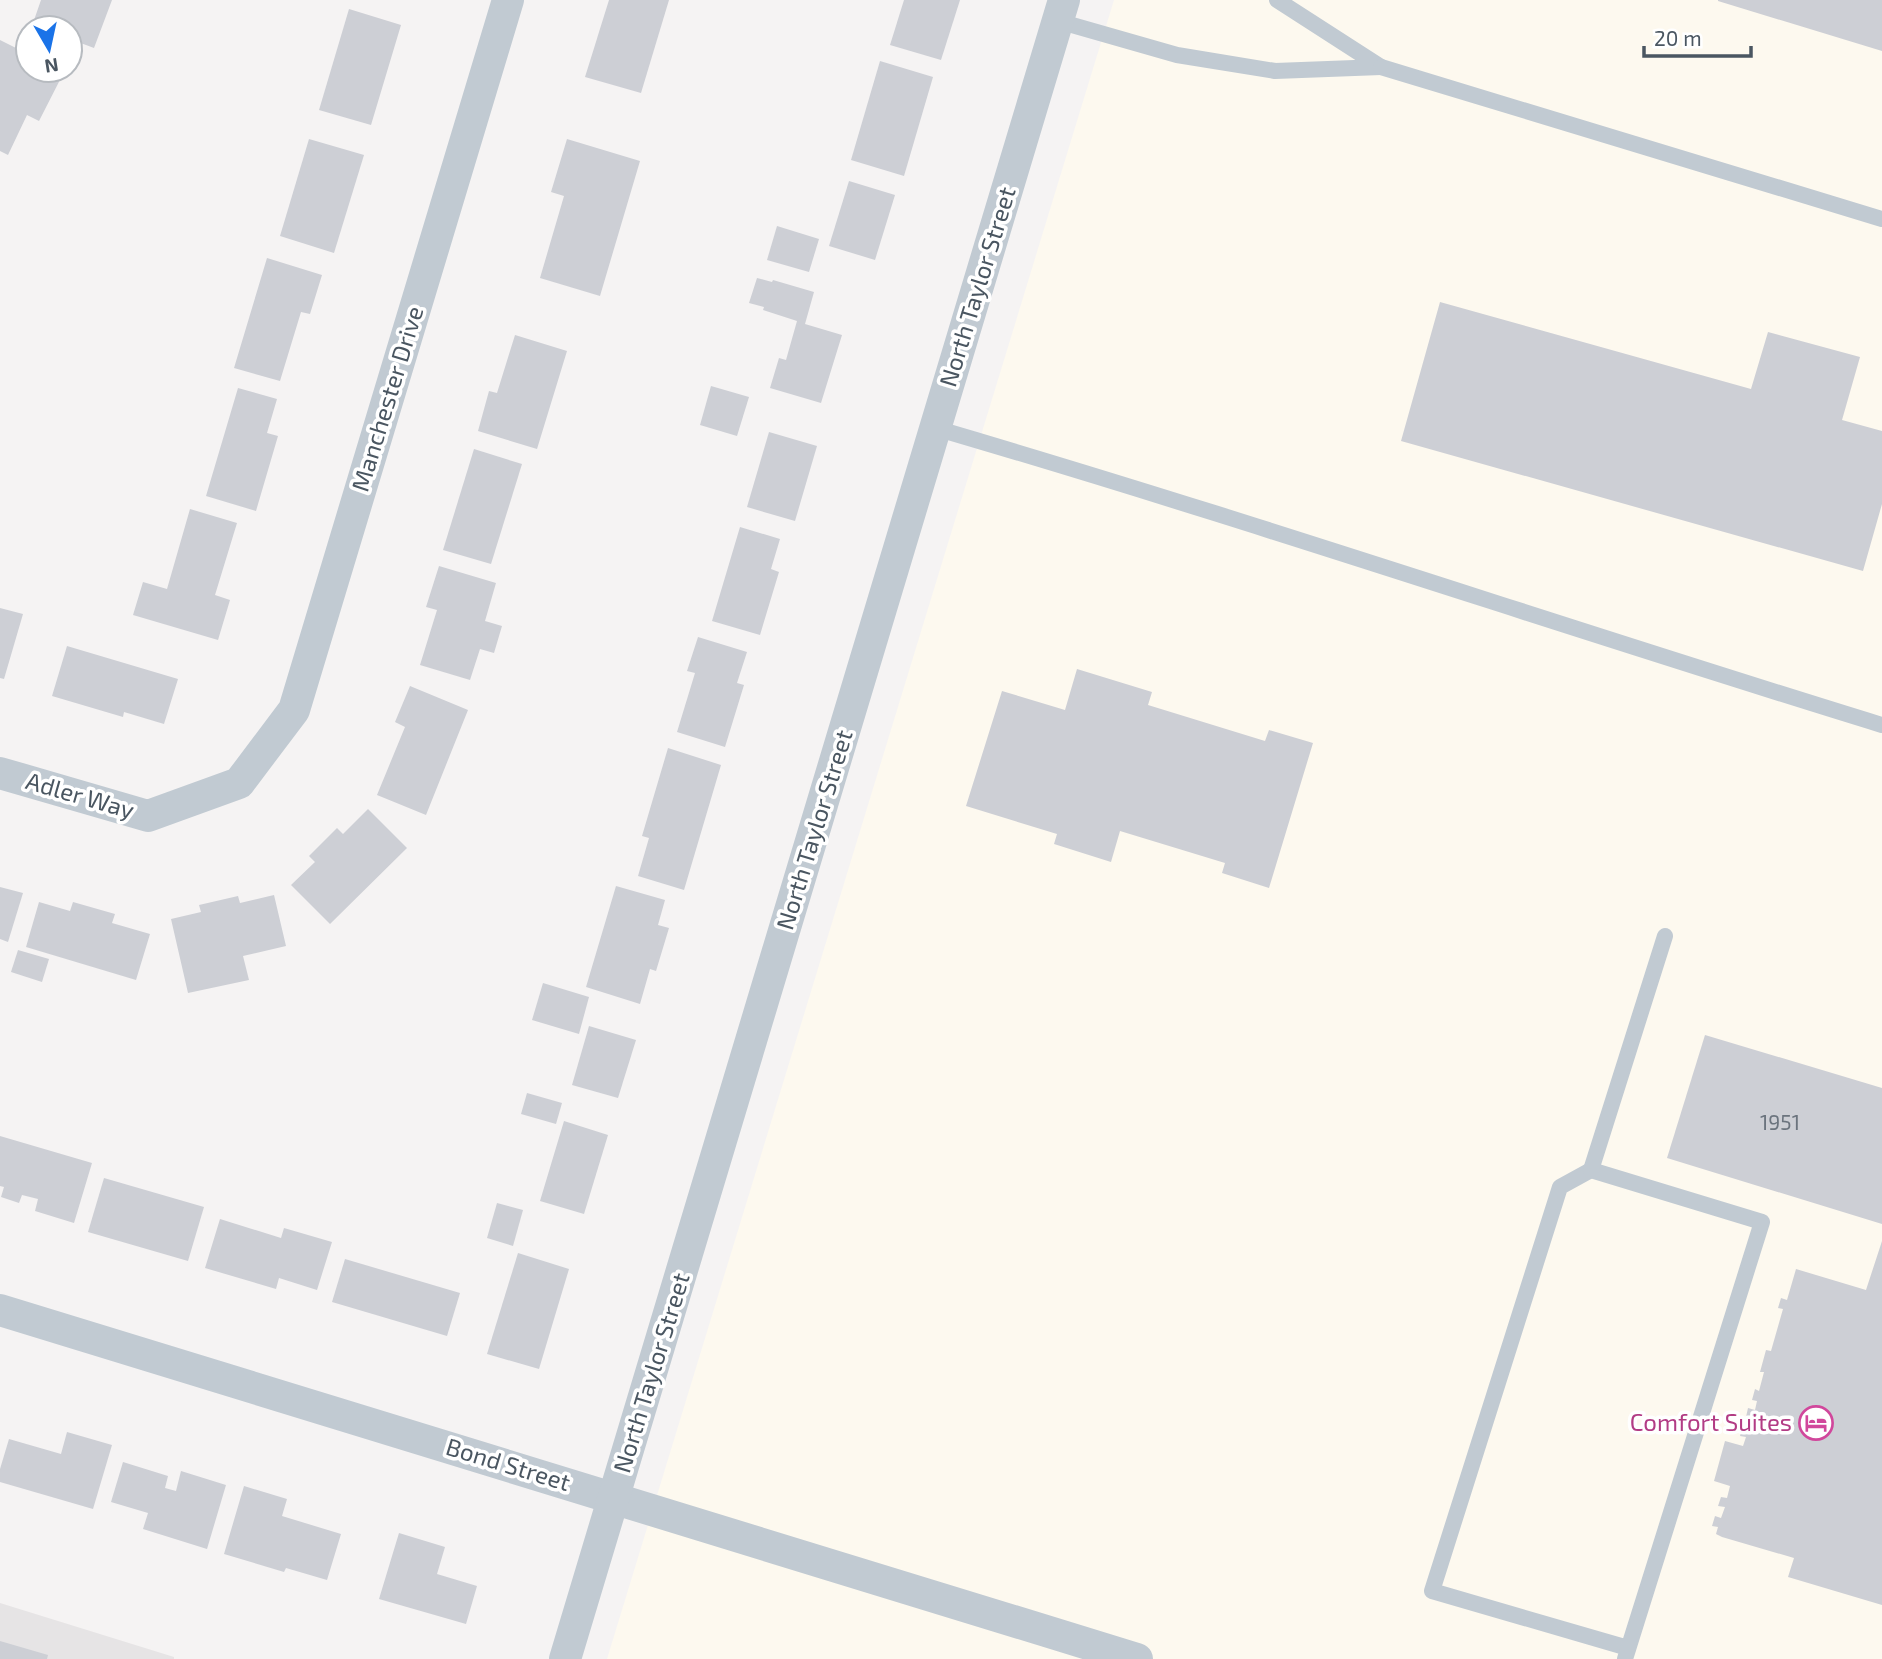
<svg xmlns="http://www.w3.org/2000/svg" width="1882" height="1659" viewBox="0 0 1882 1659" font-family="'Exo 2',sans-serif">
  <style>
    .commercial { fill: #fdf9ef }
    .education { fill: #e6e4e5 }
    .building { fill: #cdcfd5 }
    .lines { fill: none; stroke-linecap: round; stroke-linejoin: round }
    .lane { stroke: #c1cad2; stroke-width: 16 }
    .street { stroke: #c1cad2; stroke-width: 32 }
    .labels { text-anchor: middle; stroke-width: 7; stroke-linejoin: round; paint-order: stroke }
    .number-label { font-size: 21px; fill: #6b747e }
    .street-label { font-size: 24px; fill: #4a5661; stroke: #fff }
    .hotel-label { font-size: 24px; fill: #b23c85; stroke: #fff; text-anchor: end }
  </style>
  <rect width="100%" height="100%" fill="#f5f3f3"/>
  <path class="commercial" d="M1114,0h768v1659h-1275z"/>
  <path class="education" d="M0,1603l174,54v2h-174z"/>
  <g class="building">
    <path d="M41,0h71l-18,48 -24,-9v-11h-32l-6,-2z"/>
    <path d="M609,0h60l-28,93 -56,-16z"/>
    <path d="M904,0h56l-19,60 -51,-15z"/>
    <path d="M1718,0h164v51l-164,-50z"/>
    <path d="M349,9l52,16 -30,100 -52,-15z"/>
    <path d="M0,40l28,14v16h32l4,2 -25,49 -12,-6 -19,40 -8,-4z"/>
    <path d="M880,61l53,16 -29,99 -53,-16z"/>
    <path d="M309,139l55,16 -30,98 -54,-17z"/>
    <path d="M567,139l73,22 -40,135 -60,-18 24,-82 -13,-4z"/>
    <path d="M849,181l46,14 -20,65 -46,-14z"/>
    <path d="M777,226l42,13 -10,33 -42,-12z"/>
    <path d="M267,258l55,17 -12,39 -9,-2 -21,69 -46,-13z"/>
    <path d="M757,278l15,4 1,-2 41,12 -9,32 37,11 -21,68 -51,-15 9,-30 7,2 11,-39 -34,-11 1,-3 -15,-4z"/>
    <path d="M1440,302l311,87 17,-57 92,25 -18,63 40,11v73l-19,67 -462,-130z"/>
    <path d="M515,335l52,16 -30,98 -59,-18 11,-40 8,2z"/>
    <path d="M711,386l38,11 -12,39 -37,-11z"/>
    <path d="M238,388l39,11 -10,34 11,3 -22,75 -50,-15z"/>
    <path d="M769,432l48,14 -22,75 -48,-14z"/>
    <path d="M474,449l48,15 -31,100 -48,-14z"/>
    <path d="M190,509l47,14 -22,72 15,5 -12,40 -85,-25 10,-33 24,7z"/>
    <path d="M740,527l40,12 -9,30 8,3 -19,63 -48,-14z"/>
    <path d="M439,566l57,17 -11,38 17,5 -8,27 -14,-4 -10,31 -50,-15 17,-55 -11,-3z"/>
    <path d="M0,608l23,6 -19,65 -4,-1z"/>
    <path d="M698,637l49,15 -10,31 7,2 -19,62 -48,-15 18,-59 -8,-2z"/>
    <path d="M67,646l111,33 -14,45 -40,-12 -1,5 -71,-21z"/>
    <path d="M1077,669l75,23 -4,13 117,36 4,-11 44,13 -44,145 -47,-15 3,-10 -105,-32 -9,31 -57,-18 3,-10 -91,-28 36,-115 63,19z"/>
    <path d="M410,686l58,24 -42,105 -49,-20 28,-68 -10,-5z"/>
    <path d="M668,748l53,17 -37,125 -46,-14 11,-38 -7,-2z"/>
    <path d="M368,809l39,39 -77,76 -39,-39 24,-23 -6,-6 28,-28 6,6z"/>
    <path d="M616,886l49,14 -7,25 11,3 -13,43 -6,-2 -10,35 -54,-17z"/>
    <path d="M0,887l23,6 -15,49 -8,-3z"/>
    <path d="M274,895l12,51 -43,10 6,24 -61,13 -17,-74 30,-7 -2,-7 39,-9 2,7z"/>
    <path d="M39,902l31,9 3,-9 42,12 -3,9 38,11 -14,46 -110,-33z"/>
    <path d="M18,950l31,9 -7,23 -31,-10z"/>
    <path d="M543,983l46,14 -10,37 -47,-14z"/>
    <path d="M589,1026l47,14 -18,58 -46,-13z"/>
    <path d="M1705,1035l177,53v136l-215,-66z"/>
    <path d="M527,1093l35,10 -6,21 -35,-10z"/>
    <path d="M564,1121l44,14 -24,79 -44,-13z"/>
    <path d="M0,1136l92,27 -18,60 -39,-12 3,-12 -16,-4 -3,8 -18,-6 3,-10 -4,-1z"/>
    <path d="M104,1178l100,29 -16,54 -100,-29z"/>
    <path d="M497,1203l26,7 -10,36 -26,-8z"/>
    <path d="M220,1219l61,19 3,-10 48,14 -15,48 -38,-12 -3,11 -71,-21z"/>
    <path d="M1882,1241v364l-94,-28 6,-19 -72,-21 -6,-3 2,-7 -6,-1 3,-10 6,2 4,-11 -7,-1 3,-9 6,1 3,-12 -16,-5 11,-40 18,5 3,-9 -6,-1 3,-10 6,2 3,-8 -6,-3 2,-9 7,2 2,-9 -5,-1 3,-11 4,2 5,-19h-4l6,-22 5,1 12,-42 -5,-1 3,-10 6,2 9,-31 70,21z"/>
    <path d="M518,1253l51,16 -30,100 -52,-15z"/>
    <path d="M345,1259l115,34 -13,43 -115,-34z"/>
    <path d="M67,1432l45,13 -19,64 -93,-27v-13l9,-30 52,15z"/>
    <path d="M123,1462l45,14 -3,12 11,3 5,-20 45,14 -19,64 -64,-20 5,-16 -37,-11z"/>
    <path d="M244,1486l43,13 -5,17 59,18 -14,46 -41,-12 -2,4 -60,-18z"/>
    <path d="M399,1533l46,14 -8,27 40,12 -11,38 -87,-25z"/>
    <path d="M0,1641l48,14 -1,4h-47z"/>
  </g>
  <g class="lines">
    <g class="lane">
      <path d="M1058,21l119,34 98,16 106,-4 -104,-67"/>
      <path d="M1381,67l501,152"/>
      <path d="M935,428c318,93 631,200 947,297"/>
      <path d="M1591,1170l-31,17 -128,404 196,57"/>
      <path d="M1625,1659l137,-437 -171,-52 74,-234"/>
    </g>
    <g class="street">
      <path d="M0,773l148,43 91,-33 55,-73 214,-710"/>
      <path d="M0,1310l1137,349"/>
      <path d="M565,1659l499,-1659"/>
    </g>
  </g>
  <defs>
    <g id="hotel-ring" transform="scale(1.75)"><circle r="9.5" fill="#fff" stroke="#d1479c" stroke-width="1.5"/><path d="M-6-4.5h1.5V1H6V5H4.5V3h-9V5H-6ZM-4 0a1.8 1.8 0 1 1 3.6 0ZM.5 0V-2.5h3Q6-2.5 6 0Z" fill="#d1479c"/></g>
  </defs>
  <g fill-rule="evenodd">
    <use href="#hotel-ring" x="1816" y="1423"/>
  </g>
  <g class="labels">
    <g class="number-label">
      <text x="1780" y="1130">1951</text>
    </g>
    <g class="street-label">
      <text transform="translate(978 287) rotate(-73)" y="8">North Taylor Street</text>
      <text transform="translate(388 399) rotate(-73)" y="8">Manchester Drive</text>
      <text transform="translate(80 796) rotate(16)" y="8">Adler Way</text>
      <text transform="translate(815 830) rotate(-73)" y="8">North Taylor Street</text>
      <text transform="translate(652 1373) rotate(-73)" y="8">North Taylor Street</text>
      <text transform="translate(508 1465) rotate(17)" y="8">Bond Street</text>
    </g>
    <g class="hotel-label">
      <text x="1792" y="1431">Comfort Suites</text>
    </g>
  </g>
  <g transform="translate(49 49) rotate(171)"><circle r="33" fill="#ffffff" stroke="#b7bbc0" stroke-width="2"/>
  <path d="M0-5L12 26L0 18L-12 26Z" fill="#1a73e8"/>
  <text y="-10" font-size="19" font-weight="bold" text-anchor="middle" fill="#4a5661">N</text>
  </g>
  <path d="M1644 46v10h107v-10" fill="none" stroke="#4a5661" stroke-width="3.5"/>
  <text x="1654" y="46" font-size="21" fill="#4a5661" stroke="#ffffff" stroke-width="5" paint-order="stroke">20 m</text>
</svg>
